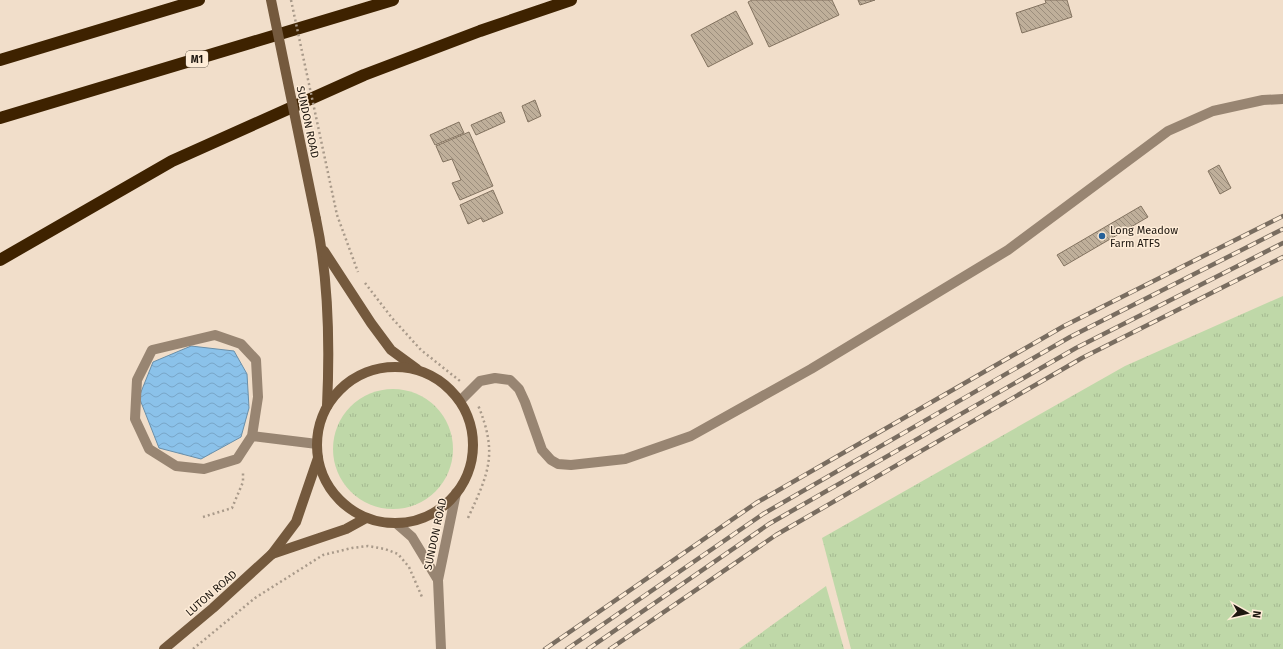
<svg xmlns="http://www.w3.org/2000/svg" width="1283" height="649" viewBox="0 0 1283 649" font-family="'Fira Sans',sans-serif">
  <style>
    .grass { fill: url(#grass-tufts) }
    .water { fill: url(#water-waves); stroke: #6a8fa9 }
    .building { fill: url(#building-back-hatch); stroke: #837360 }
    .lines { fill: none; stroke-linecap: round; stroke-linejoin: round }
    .path { stroke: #a99a8a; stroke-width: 2.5; stroke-dasharray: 2 3; stroke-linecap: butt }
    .service { stroke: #988572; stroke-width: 10 }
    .tertiary { stroke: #988572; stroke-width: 10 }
    .secondary { stroke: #74593d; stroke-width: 10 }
    .motorway { stroke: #3e2200; stroke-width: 12 }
    .rail-casing { stroke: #796d60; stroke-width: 4.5 }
    .rail { stroke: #feecd7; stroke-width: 3; stroke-dasharray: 9; stroke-linecap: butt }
    .path-bridge { stroke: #a99a8a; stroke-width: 2.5; stroke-dasharray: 2 3; stroke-linecap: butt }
    .secondary-bridge { stroke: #74593d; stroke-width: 10 }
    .poi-dot { fill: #266098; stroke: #feecd7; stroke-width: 1.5 }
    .labels { text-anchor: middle; stroke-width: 3; stroke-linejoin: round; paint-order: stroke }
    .shield { fill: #feecd7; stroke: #61574c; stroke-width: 1 }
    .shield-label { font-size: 10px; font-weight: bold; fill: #1e1710 }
    .street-label { font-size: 11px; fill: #1e1710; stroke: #feecd7 }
    .poi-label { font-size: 11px; fill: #1e1710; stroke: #feecd7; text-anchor: start }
  </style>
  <defs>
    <pattern id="grass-tufts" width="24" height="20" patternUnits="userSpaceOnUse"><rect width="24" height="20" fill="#bfd8a8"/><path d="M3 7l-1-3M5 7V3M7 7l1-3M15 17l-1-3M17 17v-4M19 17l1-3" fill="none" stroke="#a4b990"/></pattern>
    <pattern id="water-waves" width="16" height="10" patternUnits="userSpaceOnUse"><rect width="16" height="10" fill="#8bc2ea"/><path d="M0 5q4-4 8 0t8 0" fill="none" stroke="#78a6c8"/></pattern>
    <pattern id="building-back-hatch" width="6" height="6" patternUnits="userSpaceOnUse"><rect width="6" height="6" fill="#bfaf9a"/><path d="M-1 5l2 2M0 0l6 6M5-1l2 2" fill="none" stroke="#9b8d7c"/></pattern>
  </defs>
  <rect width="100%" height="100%" fill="#f1deca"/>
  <g class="grass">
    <path d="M1283,296v353h-432l-29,-111 303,-172z"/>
    <circle cx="393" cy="449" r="60"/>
    <path d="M826,586l18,63h-105z"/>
  </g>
  <path class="water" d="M191,346l43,5 13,23 2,34 -8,29 -40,22 -42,-11 -20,-51 14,-35z"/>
  <g class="building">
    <path d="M752,0h80l7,15 -70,32 -21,-45z"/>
    <path d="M858,0h17l-15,5z"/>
    <path d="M1045,0h22l5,17 -50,16 -6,-20 30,-10z"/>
    <path d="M736,11l17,33 -45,23 -17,-32z"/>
    <path d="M535,100l6,16 -13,6 -6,-16z"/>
    <path d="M501,112l4,10 -29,13 -5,-10z"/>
    <path d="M459,122l5,11 -29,12 -5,-10z"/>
    <path d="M469,132l24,54 -33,14 -8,-17 9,-3 -9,-21 -9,3 -7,-16z"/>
    <path d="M1219,165l12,23 -11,6 -12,-23z"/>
    <path d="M493,190l10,23 -20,9 -2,-4 -13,6 -8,-19z"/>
    <path d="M1141,206l7,11 -84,49 -7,-11z"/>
  </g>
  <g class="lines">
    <g class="path">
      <path d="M337,215l21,57"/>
      <path d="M365,283l27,35 29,32 39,31"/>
      <path d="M203,517l29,-9 11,-26v-9"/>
      <path d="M468,518c21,-46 30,-64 10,-113"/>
      <path d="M193,649l62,-51 68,-43 29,-7 16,-2 17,3 13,5 11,13 13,30"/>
    </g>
    <g class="service">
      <path d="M460,401l20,-20 15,-3 15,2 9,9 6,13 17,48 9,10 7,4 13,1 54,-6 66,-23 120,-67 197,-119 160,-119 45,-20 50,-11 20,-1"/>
      <path d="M252,436l6,-39 -2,-37 -15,-16 -26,-9 -63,15 -15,30 -2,39 14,30 27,17 28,3 33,-10 15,-23 65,8"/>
    </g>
    <g class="tertiary">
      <path d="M396,523l16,14 26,43"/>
      <path d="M441,649l-3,-69 18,-87"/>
    </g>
    <g class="secondary">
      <path d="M316,219c13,61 14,124 11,187"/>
      <path d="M324,251l47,72 20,27 26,19"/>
      <circle cx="395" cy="445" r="78"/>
      <path d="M272,554l74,-25 20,-11"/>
      <path d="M164,649l49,-41 59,-54 24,-32 22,-64"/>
    </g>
    <g class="motorway">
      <path d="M0,60l199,-60"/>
      <path d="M0,118l393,-118"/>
      <path d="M0,260l172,-99 192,-86 116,-44 91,-31"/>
    </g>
    <g class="rail-casing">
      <g id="rail">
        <path d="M545,649l211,-146 308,-177 219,-110"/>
        <path d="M567,649l196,-135 307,-177 213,-108"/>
        <path d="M588,649l181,-125 307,-176 207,-105"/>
        <path d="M610,649l166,-114 306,-177 201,-101"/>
      </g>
    </g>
    <use href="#rail" class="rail"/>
    <path class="path-bridge" d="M291,0l46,215"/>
    <path class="secondary-bridge" d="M271,0l45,219"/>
  </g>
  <circle class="poi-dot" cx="1102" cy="236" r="4"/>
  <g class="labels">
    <rect class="shield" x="186" y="51" width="22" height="16" rx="3"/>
    <g class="shield-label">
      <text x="197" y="63">M1</text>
    </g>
    <g class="street-label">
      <text transform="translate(308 122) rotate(78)" y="4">SUNDON ROAD</text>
      <text transform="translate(435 534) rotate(-78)" y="4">SUNDON ROAD</text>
      <text transform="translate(211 593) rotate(-41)" y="4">LUTON ROAD</text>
    </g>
    <g class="poi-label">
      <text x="1110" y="234">Long Meadow<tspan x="1110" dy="13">Farm ATFS</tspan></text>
    </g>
  </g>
  <g transform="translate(1247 613) rotate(98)" stroke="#feecd7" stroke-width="3" paint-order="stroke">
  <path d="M0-3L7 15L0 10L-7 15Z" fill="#1e1710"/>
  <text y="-6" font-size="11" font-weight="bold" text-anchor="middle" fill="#1e1710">N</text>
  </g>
</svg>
